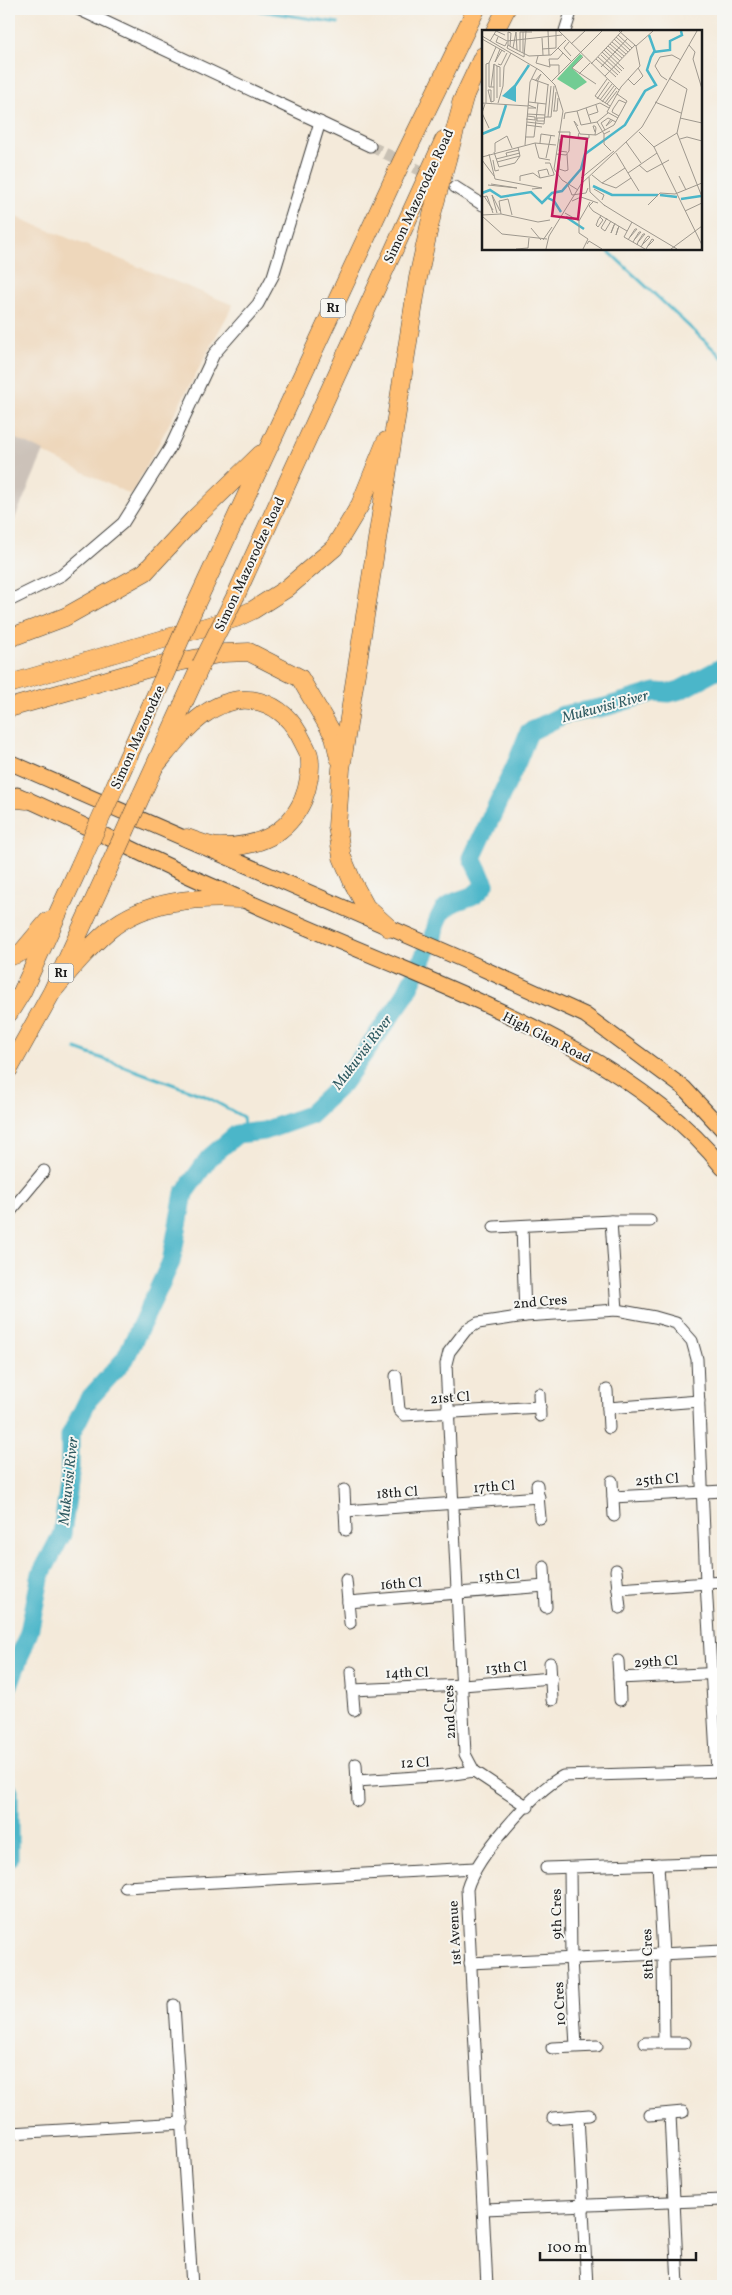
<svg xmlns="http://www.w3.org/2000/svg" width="732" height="2295" viewBox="0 0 732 2295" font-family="Vollkorn,serif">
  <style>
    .built { fill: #eed7bb }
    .industrial { fill: #ccc2b9 }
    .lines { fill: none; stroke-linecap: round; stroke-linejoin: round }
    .stream { stroke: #4bb6c9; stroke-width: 3 }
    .river { stroke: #4bb6c9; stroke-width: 19 }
    .minor-tunnel { stroke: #c9c1b4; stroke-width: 11; stroke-dasharray: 11 5.5; stroke-linecap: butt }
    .minor-casing { stroke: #3c3b38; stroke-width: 13 }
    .major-casing { stroke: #3c3b38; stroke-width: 17 }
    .highway-casing { stroke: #3c3b38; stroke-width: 19 }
    .minor { stroke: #fff; stroke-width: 11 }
    .major { stroke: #febc70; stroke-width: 15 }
    .highway { stroke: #febc70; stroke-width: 18 }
    .highway-bridge-casing { stroke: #3c3b38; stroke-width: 19; stroke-linecap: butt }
    .highway-bridge { stroke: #febc70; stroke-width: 18 }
    .labels { text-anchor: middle; stroke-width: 4; stroke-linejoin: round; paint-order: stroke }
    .shield { fill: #f6f6f2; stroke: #5d5d5c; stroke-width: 1 }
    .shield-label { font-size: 12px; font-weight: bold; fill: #1c1c1c }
    .street-label { font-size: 14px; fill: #1c1c1c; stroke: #f6f6f2 }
    .water-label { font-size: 15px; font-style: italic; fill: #2f5a61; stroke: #f6f6f2 }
    .inset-river { fill: none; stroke: #4bb6c9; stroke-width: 2.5 }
    .inset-road { fill: none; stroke: #9e988e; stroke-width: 1 }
    .view { fill: #c2185b; fill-opacity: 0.15; stroke: #c2185b; stroke-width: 2.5 }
    .inset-edge { fill: none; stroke: #1c1c1c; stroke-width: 2.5 }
  </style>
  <rect width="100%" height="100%" fill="#f6f6f2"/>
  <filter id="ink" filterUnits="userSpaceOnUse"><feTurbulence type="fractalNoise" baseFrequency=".02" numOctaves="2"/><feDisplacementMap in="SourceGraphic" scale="10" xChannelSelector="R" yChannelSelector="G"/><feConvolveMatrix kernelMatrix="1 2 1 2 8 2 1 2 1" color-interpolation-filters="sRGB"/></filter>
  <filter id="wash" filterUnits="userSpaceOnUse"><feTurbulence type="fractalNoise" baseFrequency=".0096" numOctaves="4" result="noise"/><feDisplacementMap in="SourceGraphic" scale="20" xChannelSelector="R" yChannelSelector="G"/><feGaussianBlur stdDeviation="1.12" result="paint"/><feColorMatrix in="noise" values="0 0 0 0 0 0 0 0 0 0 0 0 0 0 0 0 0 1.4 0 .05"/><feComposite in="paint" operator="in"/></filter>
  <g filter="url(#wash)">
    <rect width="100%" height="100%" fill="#f4eada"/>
    <path class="built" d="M9,214l224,91 -102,190 -122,-59z"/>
    <path class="industrial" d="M9,436l35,15 -35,81z"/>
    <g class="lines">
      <g class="stream">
        <path d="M248,9l90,14"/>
        <path d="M606,249l117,109"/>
        <path d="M76,1049l129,47 38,21 2,16"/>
      </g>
      <g class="river">
        <path d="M9,1685l20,-53 12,-58 21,-40 8,-58v-40l18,-36 37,-41 46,-97 13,-69 25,-35 28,-24 27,-3 45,-16 34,-32 61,-86 25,-51 4,-3c2,-13 4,-31 18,-39 16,-9 21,-3 34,-20l-13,-26 45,-96 12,-30 34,-17 42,-8 50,-15 14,1 11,-3 43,-23"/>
        <path d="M9,1791v67"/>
      </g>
    </g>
  </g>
  <g filter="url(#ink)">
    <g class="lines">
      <path class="minor-tunnel" d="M370,146l64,31"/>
      <g class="minor-casing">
        <g id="minor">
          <path d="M78,9l292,137"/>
          <path d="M565,31l7,-22"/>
          <path d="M455,187l28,18"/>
          <path d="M9,601l53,-26 61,-52 47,-75 44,-94 44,-50 15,-28 47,-154"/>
          <path d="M9,1213l35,-42"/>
          <path d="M611,1221l6,89"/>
          <path d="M522,1226l3,90"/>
          <path d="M494,1227l117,-6h39"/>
          <path d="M396,1376l3,34 5,5 136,-8"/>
          <path d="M607,1390l2,38"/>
          <path d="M539,1394l1,22"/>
          <path d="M608,1408l91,-7"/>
          <path d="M612,1481l2,35"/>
          <path d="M537,1485l3,33"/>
          <path d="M344,1490l2,40"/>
          <path d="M613,1497l110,-6"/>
          <path d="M345,1511l194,-14"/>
          <path d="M544,1567l2,40"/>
          <path d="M616,1570l4,38"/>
          <path d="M346,1580l4,43"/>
          <path d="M618,1589l105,-7"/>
          <path d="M348,1602l197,-16"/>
          <path d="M618,1661l1,17 104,-5"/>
          <path d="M550,1663l2,37"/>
          <path d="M351,1672l3,38"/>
          <path d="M619,1678l1,22"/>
          <path d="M352,1690l111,-5 89,-7"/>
          <path d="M356,1764l2,37"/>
          <path d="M357,1781l90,-6 27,-4"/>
          <path d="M528,1807l-54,-36 -9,-17 -19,-390 3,-12 17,-22 12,-7 47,-7 92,-6 38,7 21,6 16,18 5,18 9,224 11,188"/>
          <path d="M658,1864l5,90 1,89"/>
          <path d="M546,1868l177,-6"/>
          <path d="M570,1868l1,91 5,87"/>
          <path d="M125,1887l350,-19"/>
          <path d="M470,1963l253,-12"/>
          <path d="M174,2005l18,281"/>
          <path d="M645,2043h40"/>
          <path d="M552,2048l45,-2"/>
          <path d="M670,2114l8,172"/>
          <path d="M650,2115l33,-3"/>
          <path d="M578,2116l9,170"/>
          <path d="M553,2118l36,-3"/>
          <path d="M11,2133l172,-10"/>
          <path d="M484,2209l239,-9"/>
          <path d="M487,2286l-20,-397c9,-32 66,-97 96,-113l160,-5"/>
        </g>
      </g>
      <g class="major-casing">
        <g id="major">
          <path d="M9,762l455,198 121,55 99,73 39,42"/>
          <path d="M17,795c72,31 141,69 213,99 54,24 108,47 163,70 113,48 253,106 330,204"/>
        </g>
      </g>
      <g class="highway-casing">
        <g id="highway">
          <path d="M495,31l11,-22"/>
          <path d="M461,103l22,-47"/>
          <path d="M236,595l208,-455"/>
          <path d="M194,608l206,-443 76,-156"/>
          <path d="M9,638l56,-21 80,-45 48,-52 68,-66"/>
          <path d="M9,684l227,-66 17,-8 33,-21 48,-41 26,-43 26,-64"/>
          <path d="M9,708l144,-41 71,-14 25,-1 51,26 34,58 5,22"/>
          <path d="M156,765c15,-18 28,-36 47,-50 39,-28 80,-16 100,27 2,4 5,9 6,13 3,13 -1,33 -6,45 -16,35 -45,47 -83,47 -11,0 -23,-6 -33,-9"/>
          <path d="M118,779l44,-98"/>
          <path d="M141,796l60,-131"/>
          <path d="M9,798l18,2"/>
          <path d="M389,928l-23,-21 -13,-24 -11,-26 -5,-31 4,-57 77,-491 14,-64 33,-120"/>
          <path d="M9,957l13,-5 26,-31"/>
          <path d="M52,992c18,-22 36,-44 57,-62 37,-30 86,-33 131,-31"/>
          <path d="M9,1013l13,-21 58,-127"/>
          <path d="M9,1069l43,-77 54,-118"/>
        </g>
      </g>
      <use href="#minor" class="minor"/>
      <use href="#major" class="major"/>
      <use href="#highway" class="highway"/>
      <g class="highway-bridge-casing">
        <g id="highway-bridge">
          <path d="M201,665l35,-70"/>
          <path d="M162,681l32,-73"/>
          <path d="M80,865l38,-86"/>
          <path d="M106,874l35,-78"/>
        </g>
      </g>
      <use href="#highway-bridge" class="highway-bridge"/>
    </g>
  </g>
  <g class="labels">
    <g class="shield">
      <rect x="320.5" y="298.5" width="25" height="19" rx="4"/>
      <rect x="48.5" y="963.5" width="25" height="19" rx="4"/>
    </g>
    <g class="shield-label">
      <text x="333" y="312">R1</text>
      <text x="61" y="977">R1</text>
    </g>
    <g class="street-label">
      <text transform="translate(418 196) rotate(-65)" y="5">Simon Mazorodze Road</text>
      <text transform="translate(249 564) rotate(-65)" y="5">Simon Mazorodze Road</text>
      <text transform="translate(137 737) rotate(-66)" y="5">Simon Mazorodze</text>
      <text transform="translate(547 1037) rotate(27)" y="5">High Glen Road</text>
      <text transform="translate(540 1301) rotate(-5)" y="5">2nd Cres</text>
      <text transform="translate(450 1397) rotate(-4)" y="5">21st Cl</text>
      <text transform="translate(657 1479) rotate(-4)" y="5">25th Cl</text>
      <text transform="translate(494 1486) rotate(-4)" y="5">17th Cl</text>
      <text transform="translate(397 1492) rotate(-4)" y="5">18th Cl</text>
      <text transform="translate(499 1575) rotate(-5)" y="5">15th Cl</text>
      <text transform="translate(401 1583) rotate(-4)" y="5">16th Cl</text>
      <text transform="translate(656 1661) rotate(-3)" y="5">29th Cl</text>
      <text transform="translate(506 1667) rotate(-4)" y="5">13th Cl</text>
      <text transform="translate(407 1672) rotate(-2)" y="5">14th Cl</text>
      <text transform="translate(449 1712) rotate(-92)" y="5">2nd Cres</text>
      <text transform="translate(415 1762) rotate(-3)" y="5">12 Cl</text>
      <text transform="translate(556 1914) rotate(-91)" y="5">9th Cres</text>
      <text transform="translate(454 1933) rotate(-93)" y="5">1st Avenue</text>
      <text transform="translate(647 1954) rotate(-92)" y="5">8th Cres</text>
      <text transform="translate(559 2004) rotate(-93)" y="5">10 Cres</text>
    </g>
    <g class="water-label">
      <text transform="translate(605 706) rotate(-15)" y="5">Mukuvisi River</text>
      <text transform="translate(362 1052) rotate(-53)" y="5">Mukuvisi River</text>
      <text transform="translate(68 1481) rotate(-84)" y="5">Mukuvisi River</text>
    </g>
  </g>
  <g transform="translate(482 30)">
    <rect width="220" height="220" fill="#f4eada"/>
    <path d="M98,24l3,2 -11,12 15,14 -12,8 -18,-11z" fill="#72cc93"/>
    <path d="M32,55h2v17l-14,-6z" fill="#4bb6c9"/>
    <path class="inset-river" d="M167,5l6,17M33,56l14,-21M0,104l17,-7 7,-22M111,156l19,9h46M0,163l8,-3 11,7 30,-5 11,11 10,-10 10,-2 19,-22 4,-15 40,-29 20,-34 11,-6 -9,-15 4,-13 3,-5 16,-2v-9l12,-6 -1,-4M178,165l17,2M66,168l6,3 7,11M199,169l20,-3M84,187l18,12"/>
    <path class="inset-road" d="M66,1l1,24M77,1l60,59M12,4l13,7 55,-6M136,5l14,13M0,6l59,35 14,14 8,26 -9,58 8,11 16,10M16,7l-2,5 9,4 2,-4M134,7l14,13M60,8l1,17M0,9l23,13M132,9l14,13M8,11l6,-10 9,4M87,12l-5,6 7,8M130,12l14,12M89,14l14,-13M128,14l14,12M26,15l-1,3 17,9 2,-26M207,15l6,7 -2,7 9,30M28,16l1,-13 -3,-1v13l5,3 16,8 22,-1 15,-15M126,16l14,12M154,16l17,-15M31,18l3,-16 1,18M76,18l13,13M124,18l14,13M18,19l-5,13 7,-12M60,19l14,-1v-17M122,20l20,19M38,21v-19h12M120,22l20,19M41,23v-21M119,25l19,18M56,26l-2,7 14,4 -1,-8h9l5,-6M101,27l-11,11 24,16M116,27l20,18M114,29l20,18M12,34l3,2v32M16,34l3,1 6,-12M109,34l31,-33M67,35h10v9M15,36l3,1v20M119,37l27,-29M97,44l11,-11M123,46l30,-31M187,48l18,11 -10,44 25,64M50,49l17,6M125,49l-12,17 15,10M146,49l6,6 9,-9 -5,-8M185,50l-6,-4 -6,-10 5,-9 12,-2 9,5M53,51l6,-7 -4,8M70,51l50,-50M9,57l3,-23M12,57h-5v-24l7,-16M115,69l12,-17M118,70l12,-16M9,72l3,-1v-37M9,72l-3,-12h3v12M47,72l17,2M120,72l12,-16M173,72l26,11M0,73l46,3M4,73v-39l3,-1M16,73l5,-17 1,-19 7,-14M53,73l3,-21M123,73l11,-15M3,74l-3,9 7,15M125,74l10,-13M46,78h8l-8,-3M104,78l5,15M71,81h4l1,-13M72,81l2,-19M95,81l23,-8 9,5M45,84l18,1M107,85l9,-3 -2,-7M137,86l-7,-4 1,-3 6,-9 7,3M63,87h6l3,-31M66,87l3,-31M136,88l-11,-6 14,-25 19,-21 -4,-20 -17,-15M198,88l22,5M44,89l9,1v-3l-8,-1M82,89l1,-6 12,-2 4,14M129,89l-5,7 7,-6M62,91h-7v-3h8M45,92l17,2 4,-39M115,92l7,12 6,-3M44,95l16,2M99,95l16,-3 11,-9M96,96l-4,-5 6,13 16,1 18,-10 13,-24 -10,-7M123,100l-4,-7 7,-5 8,4M157,102l15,15 48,98M97,103l-1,4 11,1v-3M122,104v10l7,7M113,105l1,-7 -1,-2h-2l2,6M43,107h9l4,-34M78,109l-1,12 8,1M198,109l7,-2 15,4M144,112l15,21M53,113l4,15 11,2M58,113l1,-9 14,2M43,115l5,-63 7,-14M172,117l23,-14M12,122l5,15 16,-4 5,-7 -2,-9M13,122v-9l12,-7 5,12M7,124l6,25 47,9 -10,1M74,124l10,1 3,-4 1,-19h-12M78,124l-1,15 6,2 3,-1 -1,-16M25,126l-1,-3 13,-3M0,127l53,-14 21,2M64,128l5,-23M14,129l24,-6M0,130l12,16M11,130l2,11 4,-1M15,132l23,-6M63,133h5l4,11v1l-14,3 -1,-4 -1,-3 9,-2 2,6M157,135l8,7 22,-12M146,143l29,-20M110,145l10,8 14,5 15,-10 -15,-25M197,146l7,14M107,147l1,15 15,14M99,148l33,-27M149,148l8,13M38,151v-5l13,-3 7,5M120,153l23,-15M6,155l29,3 -26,-4M86,155l4,10 14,-2 2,-5M112,159l10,6 -2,5M10,165l5,18M10,165l8,16M2,166l9,14M0,167l5,-1 6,17M90,171l9,-4 17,6M111,172l-4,4 4,5 34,20M122,175l21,13M166,175l12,-12 15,1 27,-11M203,181l17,-8M83,183l14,8M19,184l-2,-13 9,-2 4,16M0,185l19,-1 37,8 12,-2M0,186l20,18 45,5M118,187l3,3 -5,7 -2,-2 1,-2 1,-3 2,-3 1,-2M125,188l-6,10 4,3 6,-10M143,188l52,31M150,192l-8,15 21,12M132,195l-3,8 4,-10M49,198l10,12M136,198l-2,7 3,-9M61,210l9,-13M146,210l7,-11h2l-7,8M151,212l6,-10h2l-7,8M105,214l2,-3 13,8M155,215l1,-3 5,-8h2l-7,8M159,217l5,-9 2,-2 2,1 -8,8M34,219l12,-1 1,-10M64,219l3,-13 32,-52 61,-57 55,-96M101,219l5,-10 -9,-6v-12l11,-19M164,219l6,-10 2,1 -7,7M189,219l31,-23"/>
    <path class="view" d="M80,106l25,3 -9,80 -26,-3z"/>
    <rect width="220" height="220" class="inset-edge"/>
  </g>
  <rect width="732" height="2295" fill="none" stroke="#f6f6f2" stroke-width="30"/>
  <path d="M540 2252v8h156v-8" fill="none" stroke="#1c1c1c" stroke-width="2.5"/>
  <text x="547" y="2252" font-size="15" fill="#1c1c1c" stroke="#f6f6f2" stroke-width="4" paint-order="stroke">100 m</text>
</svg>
